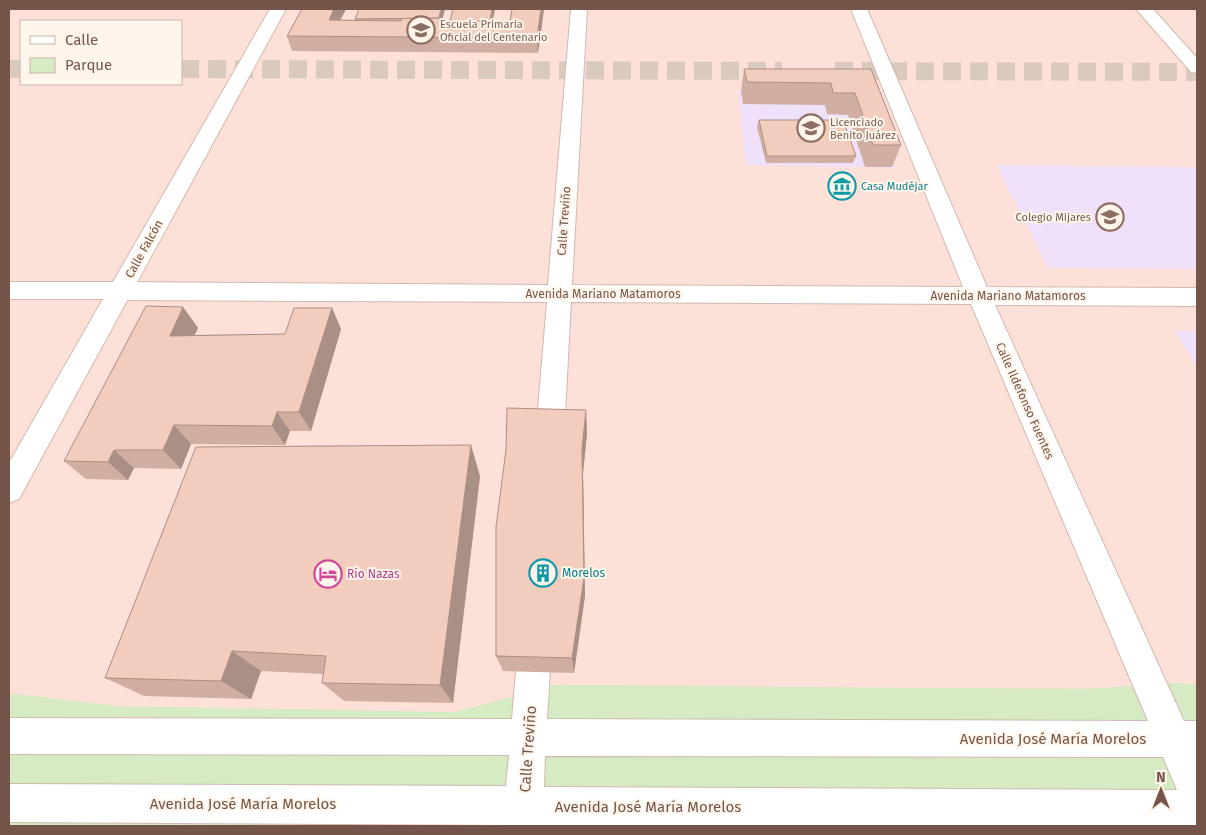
<svg xmlns="http://www.w3.org/2000/svg" width="1206" height="835" viewBox="0 0 1206 835" font-family="'Fira Sans',sans-serif">
  <style>
    .commercial { fill: #fde0d8; fill-rule: evenodd }
    .education { fill: #eee1f9 }
    .green { fill: #d6eac3 }
    .lines { fill: none; stroke-linecap: round; stroke-linejoin: round }
    .secondary-tunnel { stroke: #dacabd; stroke-width: 18; stroke-dasharray: 18 9; stroke-linecap: butt }
    .street-casing { stroke: #d0b9ad; stroke-width: 2 }
    .secondary-casing { stroke: #d3b9ab; stroke-width: 2 }
    .street { fill: #fff; fill-rule: evenodd }
    .secondary { fill: #fff; fill-rule: evenodd }
    .wall { fill: #d0afa2 }
    .shaded-wall { fill: #a98f84 }
    .building { fill: #f2ccbc; stroke: #a98f84 }
    .labels { text-anchor: middle; stroke-width: 4; stroke-linejoin: round; paint-order: stroke }
    .far-education-label { font-size: 11px; fill: #785e54; stroke: #fff5eb; text-anchor: start }
    .far-culture-label { font-size: 11px; fill: #0d838f; stroke: #fff5eb; text-anchor: start }
    .street-label { font-size: 12px; fill: #755549; stroke: #fff5eb }
    .culture-label { font-size: 12px; fill: #0d838f; stroke: #fff5eb; text-anchor: start }
    .hotel-label { font-size: 12px; fill: #b23c85; stroke: #fff5eb; text-anchor: start }
    .near-street-label { font-size: 15px; fill: #755549; stroke: #fff5eb }
  </style>
  <rect width="100%" height="100%" fill="#fcf1e4"/>
  <path class="commercial" d="M9,9h1188v817h-1188zM21,21h160v63h-160z"/>
  <g class="education">
    <path d="M738,90l127,1 30,77 -149,-3z"/>
    <path d="M996,165l201,2v102l-149,-1z"/>
    <path d="M1175,331h22v36z"/>
  </g>
  <path class="green" d="M1173,683l24,1v142h-1188v-133l108,13 338,6 100,-27 528,4z"/>
  <g class="lines">
    <g class="secondary-tunnel">
      <path d="M9,69h12"/>
      <path d="M181,69l601,2"/>
      <path d="M835,71l362,1"/>
    </g>
    <g class="street-casing">
      <g id="street">
        <path d="M571,9h16l-15,276 391,2 -112,-278h16l120,278 210,1v18l-202,-1 189,416h13v105h-694v-1l-494,-3v-38l497,2 3,-31 -500,-1v-36l503,1 4,-48 5,-12 12,-5 12,5 5,12 -3,48 601,2 -177,-417 -400,-2 -7,131 -4,8 -10,4 -10,-4 -4,-8 11,-131 -427,-2 -8,-3 -4,-6 4,-6 8,-3 428,3zM545,756l618,1 14,33 -633,-3z"/>
        <path d="M1136,9h17l44,49v15l-6,-1z"/>
      </g>
    </g>
    <g class="secondary-casing">
      <path id="secondary" d="M270,9h16l-267,490 -10,4v-40l94,-164h-94v-17h104z"/>
    </g>
    <use href="#street" class="street"/>
    <use href="#secondary" class="secondary"/>
  </g>
  <g class="wall">
    <path d="M302,9h44l-6,11 15,1v-2l4,-10h86l-3,12h8l3,-12h42l-3,12h18l2,-12h32l-6,44 -246,-2 -5,-15z"/>
    <path d="M744,69h127l30,76 -9,22h-27l-17,-52 -21,-1 -2,-9 -82,-1 -2,-13z"/>
    <path d="M759,120l97,36 -3,7h-87l-9,-36z"/>
    <path d="M183,307l15,21 -4,7 91,-1 47,-26 9,21 -30,102h-21l-5,14 -94,-1 -10,25 -47,-1 -6,12 -42,-1 -22,-18z"/>
    <path d="M586,410l1,24 -4,39 2,123 -11,77 -71,-2 -7,-15z"/>
    <path d="M480,476l-27,227 -109,-2 -22,-18 1,-9 -62,-3 -10,28 -107,-3 -39,-18z"/>
  </g>
  <g class="shaded-wall">
    <path d="M334,9h12l-13,26 -4,-15z"/>
    <path d="M441,9h4l-4,15 -3,-5z"/>
    <path d="M492,9h3l-5,25 -1,-7z"/>
    <path d="M541,9h3l-6,44 -1,-15z"/>
    <path d="M183,307l15,21 -13,28 -15,-20z"/>
    <path d="M332,308l9,21 -30,102 -12,-19z"/>
    <path d="M586,410l1,24 -4,39 2,123 -11,77 -2,-15 10,-209z"/>
    <path d="M277,412l13,19 -5,14 -13,-19z"/>
    <path d="M174,425l17,19 -10,25 -18,-19z"/>
    <path d="M471,445l9,31 -27,227 -13,-18z"/>
    <path d="M114,450l20,18 -6,12 -20,-18z"/>
    <path d="M232,651l29,20 -10,28 -30,-18z"/>
  </g>
  <g class="building">
    <path d="M302,9h32l-5,11 72,1 1,-3h38l-1,3h71l2,-12h29l-4,29 -250,-2z"/>
    <path d="M359,9h82l-2,9 -84,1z"/>
    <path d="M453,9h39l-2,12h-40z"/>
    <path d="M744,69h127l30,76h-28l-18,-52h-22l-2,-10 -84,-1z"/>
    <path d="M759,120h84l13,36h-89z"/>
    <path d="M146,306l37,1 -13,29 115,-2 9,-26h38l-33,104h-22l-5,14 -98,-1 -11,25h-49l-6,12 -44,-1z"/>
    <path d="M507,408l79,2 -4,39 2,129 -12,80 -76,-2v-129l10,-77z"/>
    <path d="M471,445l-31,240 -118,-2 4,-27 -94,-5 -11,30 -116,-3 91,-231z"/>
  </g>
  <defs>
    <g id="school-ring" transform="scale(1.4375)"><circle r="9.5" fill="#fff5eb" stroke="#8d6e63" stroke-width="1.5"/><path d="M0-5L7-2L0 1L-7-2ZM-4 1L0 2.5L4 1V4Q0 6-4 4Z" fill="#8d6e63"/></g>
    <g id="museum-ring" transform="scale(1.4375)"><circle r="9.5" fill="#fff5eb" stroke="#0f9aa8" stroke-width="1.5"/><path d="M0-6L6-3V-2H-6V-3ZM-5-1h2V3h-2ZM-1-1h2V3h-2ZM3-1h2V3H3ZM-6 4H6V6H-6Z" fill="#0f9aa8"/></g>
    <g id="building-ring" transform="scale(1.4375)"><circle r="9.5" fill="#fff5eb" stroke="#0f9aa8" stroke-width="1.5"/><path d="M-4-6H4V6H1V3H-1V6H-4ZM-2.5-4.3h1.7v1.8h-1.7ZM.8-4.3h1.7v1.8H.8ZM-2.5-1h1.7V.8h-1.7ZM.8-1h1.7V.8H.8Z" fill="#0f9aa8"/></g>
    <g id="hotel-ring" transform="scale(1.4375)"><circle r="9.5" fill="#fff5eb" stroke="#d1479c" stroke-width="1.5"/><path d="M-6-4.5h1.5V1H6V5H4.5V3h-9V5H-6ZM-4 0a1.8 1.8 0 1 1 3.6 0ZM.5 0V-2.5h3Q6-2.5 6 0Z" fill="#d1479c"/></g>
  </defs>
  <g fill-rule="evenodd">
    <use href="#school-ring" x="421" y="30"/>
    <use href="#school-ring" x="811" y="128"/>
    <use href="#museum-ring" x="842" y="186"/>
    <use href="#school-ring" x="1110" y="217"/>
    <use href="#building-ring" x="543" y="573"/>
    <use href="#hotel-ring" x="328" y="574"/>
  </g>
  <g class="labels">
    <g class="far-education-label">
      <text x="440" y="28">Escuela Primaria<tspan x="440" dy="13">Oficial del Centenario</tspan></text>
      <text x="830" y="126">Licenciado<tspan x="830" dy="13">Benito Juárez</tspan></text>
      <text x="1091" y="221" text-anchor="end">Colegio Mijares</text>
    </g>
    <g class="far-culture-label">
      <text x="861" y="190">Casa Mudéjar</text>
    </g>
    <g class="street-label">
      <text transform="translate(564 221) rotate(-86)" y="4">Calle Treviño</text>
      <text transform="translate(144 249) rotate(-61)" y="4">Calle Falcón</text>
      <text x="603" y="298">Avenida Mariano Matamoros</text>
      <text x="1008" y="300">Avenida Mariano Matamoros</text>
      <text transform="translate(1025 401) rotate(66)" y="4">Calle Ildefonso Fuentes</text>
    </g>
    <g class="culture-label">
      <text x="562" y="577">Morelos</text>
    </g>
    <g class="hotel-label">
      <text x="347" y="578">Río Nazas</text>
    </g>
    <g class="near-street-label">
      <text x="1053" y="744">Avenida José María Morelos</text>
      <text transform="translate(528 749) rotate(-86)" y="5">Calle Treviño</text>
      <text x="243" y="809">Avenida José María Morelos</text>
      <text x="648" y="812">Avenida José María Morelos</text>
    </g>
  </g>
  <rect width="1206" height="835" fill="none" stroke="#755549" stroke-width="20"/>
  <rect x="20" y="20" width="162" height="65" fill="#fff5eb" stroke="#c8b5aa"/>
  <rect x="30" y="36" width="25" height="8" fill="#ffffff" stroke="#c8b5aa"/>
  <text x="65" y="45" font-size="15" fill="#755549">Calle</text>
  <rect x="30" y="58" width="25" height="15" fill="#d6eac3" stroke="#c8b5aa"/>
  <text x="65" y="70" font-size="15" fill="#755549">Parque</text>
  <g transform="translate(1161 790)" stroke="#fff5eb" stroke-width="4" paint-order="stroke">
  <path d="M0-4L9 19L0 12L-9 19Z" fill="#755549"/>
  <text y="-8" font-size="14" font-weight="bold" text-anchor="middle" fill="#755549">N</text>
  </g>
</svg>
